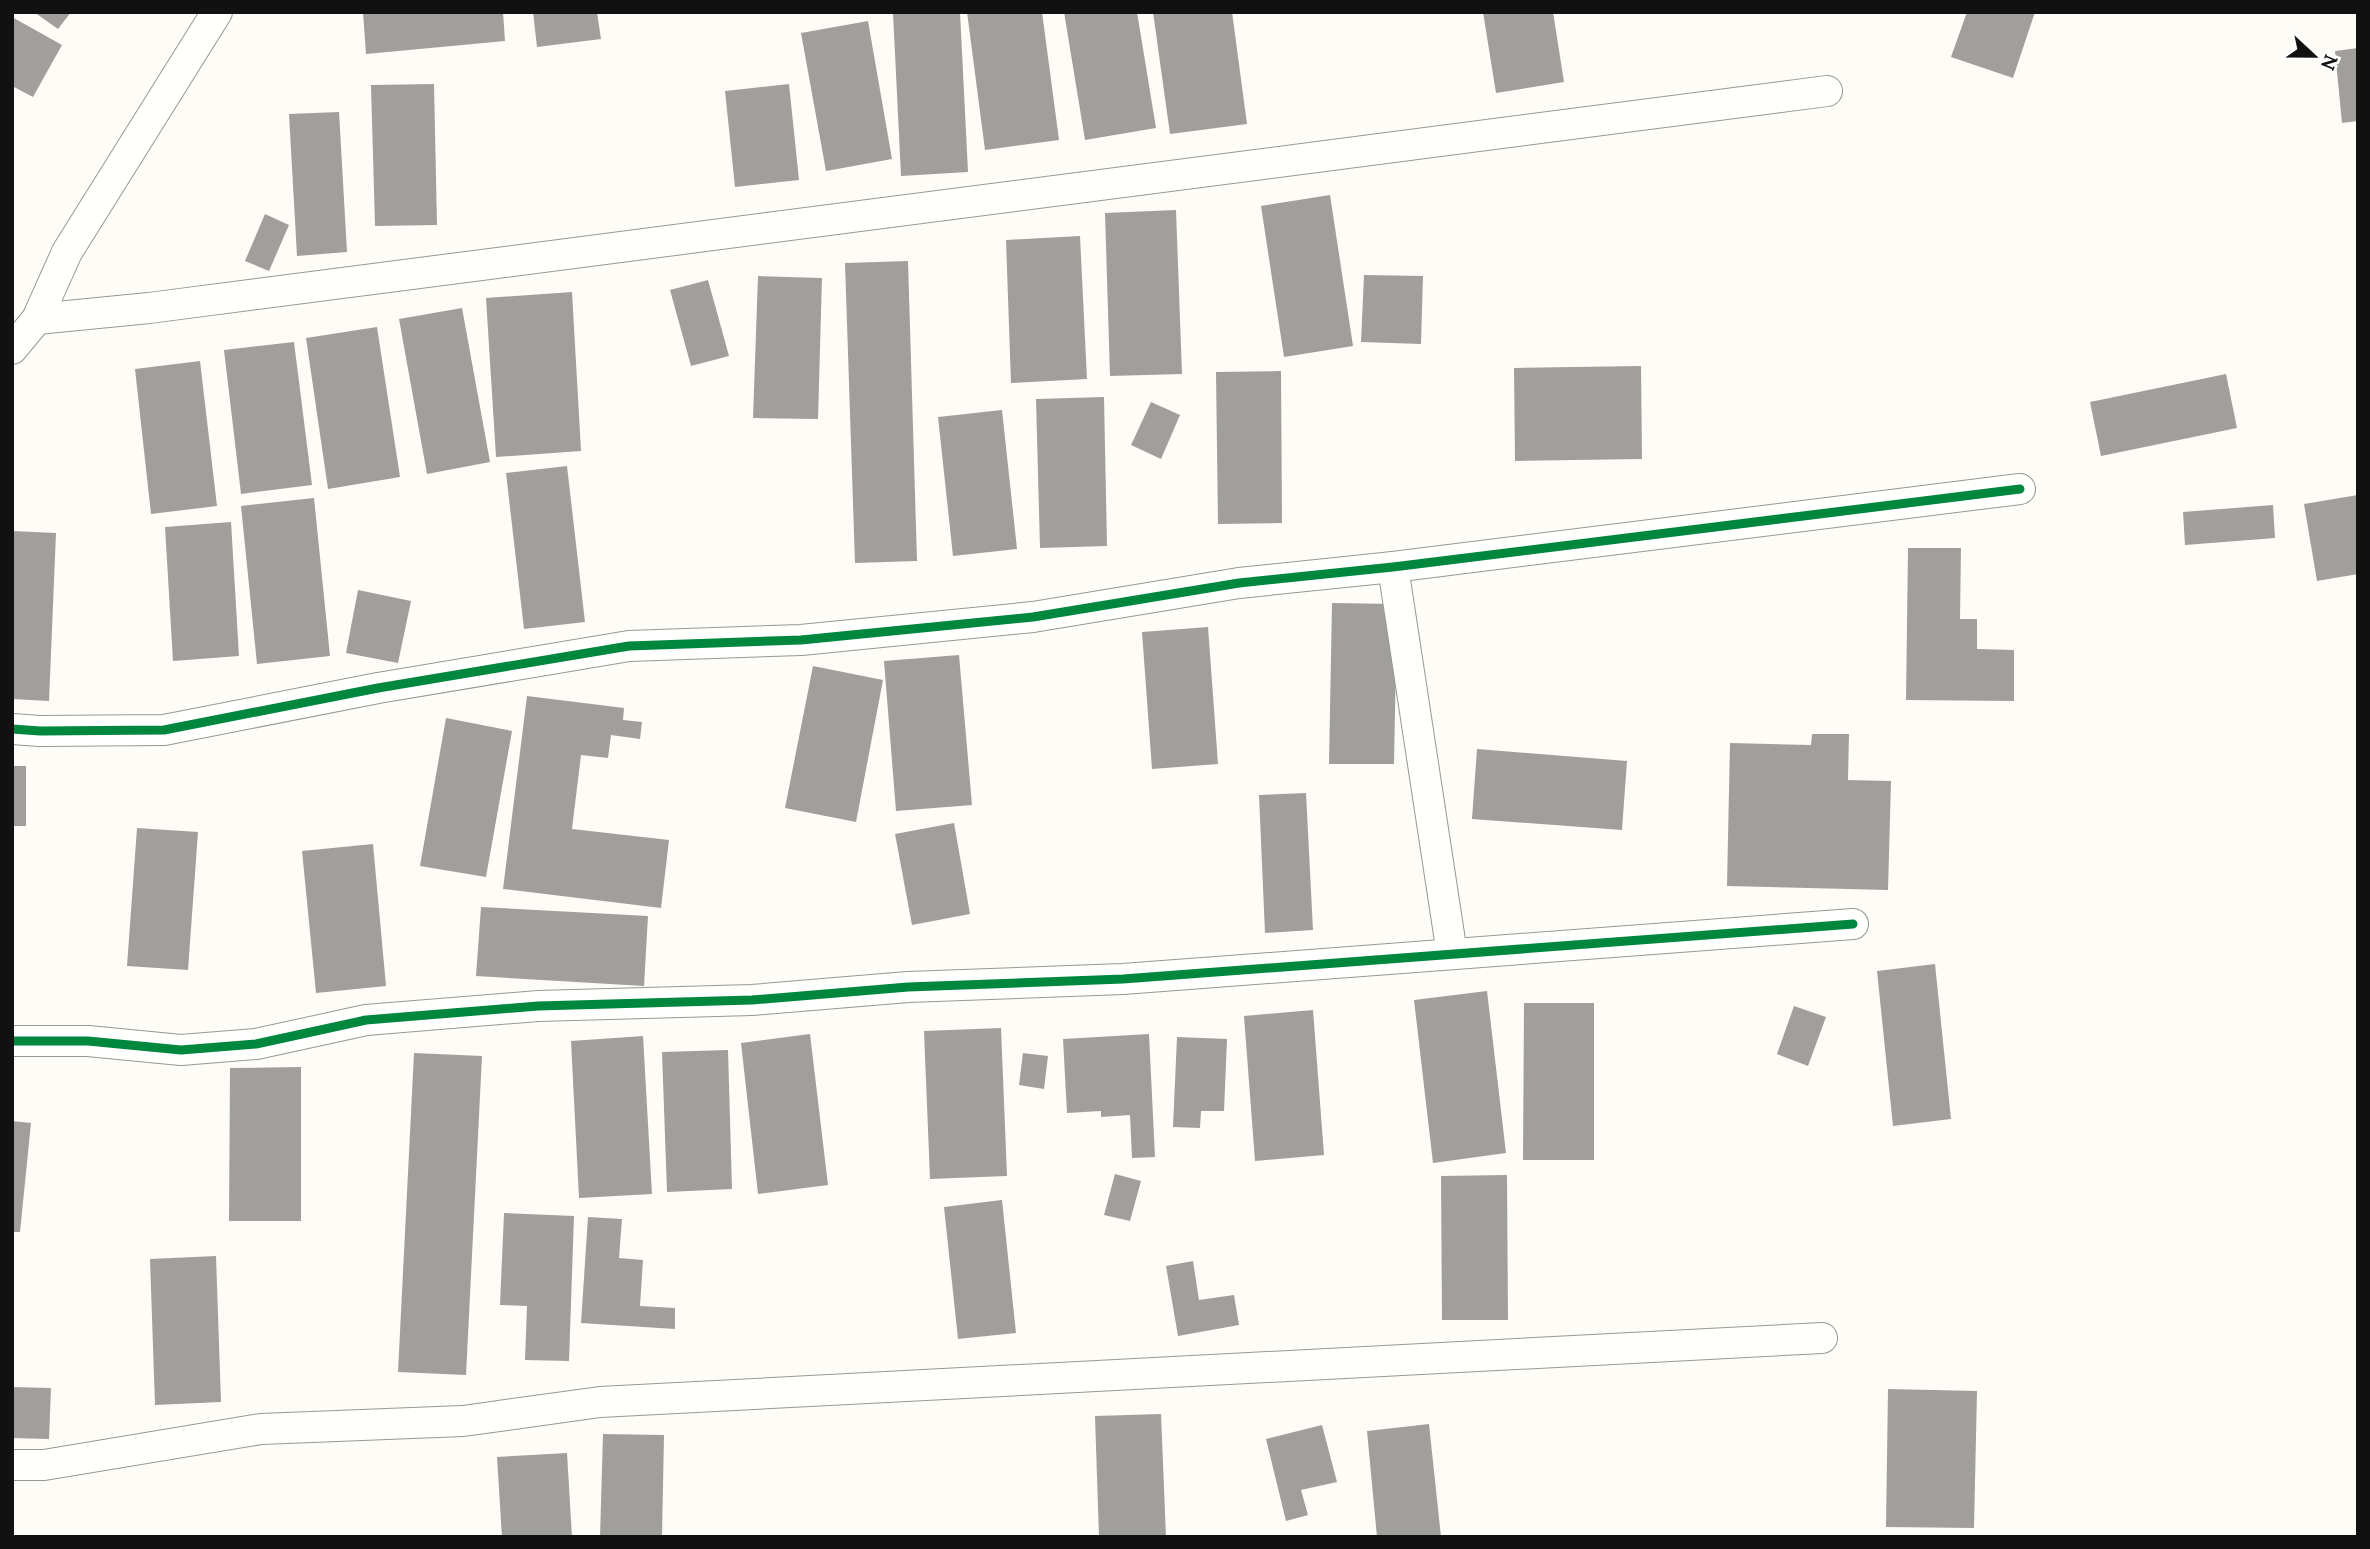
<svg xmlns="http://www.w3.org/2000/svg" width="2370" height="1549" viewBox="0 0 2370 1549" font-family="Lora,serif">
  <style>
    .building { fill: #a19f9c }
    .lines { fill: none; stroke-linecap: round; stroke-linejoin: round }
    .street-casing { stroke: #979795; stroke-width: 32 }
    .street { stroke: #fffffe; stroke-width: 30 }
    .cycleway-casing { stroke: #fff; stroke-width: 13 }
    .cycleway { stroke: #00873e; stroke-width: 9 }
  </style>
  <rect width="100%" height="100%" fill="#fdfcf7"/>
  <g class="building">
    <path d="M34,12h37l-13,17z"/>
    <path d="M363,12h140l2,29 -139,13z"/>
    <path d="M533,12h64l4,27 -64,8z"/>
    <path d="M960,12l8,160 -67,4 -8,-163z"/>
    <path d="M967,12h75l17,128 -74,10z"/>
    <path d="M1064,12h73l19,116 -71,12z"/>
    <path d="M1153,12h79l15,112 -77,10z"/>
    <path d="M1483,12h70l11,70 -68,11z"/>
    <path d="M1967,12h68l-22,66 -62,-21z"/>
    <path d="M12,17l50,28 -29,52 -21,-11z"/>
    <path d="M868,21l24,138 -66,12 -25,-138z"/>
    <path d="M2358,48v73l-16,2 -7,-72z"/>
    <path d="M434,84l3,141 -62,1 -4,-141z"/>
    <path d="M789,84l10,96 -64,7 -10,-96z"/>
    <path d="M339,112l8,140 -50,4 -8,-142z"/>
    <path d="M1330,195l23,151 -69,11 -23,-151z"/>
    <path d="M1176,210l6,164 -72,2 -5,-163z"/>
    <path d="M265,214l24,11 -20,46 -24,-10z"/>
    <path d="M1080,236l7,143 -76,4 -5,-143z"/>
    <path d="M908,261l9,300 -62,2 -10,-300z"/>
    <path d="M1364,275l59,1 -2,68 -60,-2z"/>
    <path d="M758,276l64,2 -4,141 -65,-1z"/>
    <path d="M708,280l21,76 -38,10 -21,-76z"/>
    <path d="M572,292l9,159 -85,6 -10,-159z"/>
    <path d="M462,308l28,154 -63,12 -28,-155z"/>
    <path d="M377,327l23,150 -72,12 -22,-151z"/>
    <path d="M294,342l18,143 -71,9 -17,-144z"/>
    <path d="M200,361l17,145 -66,8 -16,-145z"/>
    <path d="M1641,366l1,93 -127,2 -1,-93z"/>
    <path d="M1281,371l1,152 -64,1 -2,-152z"/>
    <path d="M2226,374l11,54 -136,28 -11,-54z"/>
    <path d="M1104,397l3,149 -67,2 -4,-149z"/>
    <path d="M1151,402l29,13 -19,44 -30,-14z"/>
    <path d="M1002,410l15,139 -64,7 -15,-139z"/>
    <path d="M567,466l18,156 -61,7 -18,-156z"/>
    <path d="M2358,495v79l-41,7 -13,-77z"/>
    <path d="M314,498l16,158 -73,8 -16,-158z"/>
    <path d="M2273,505l2,33 -90,7 -2,-33z"/>
    <path d="M231,522l8,134 -66,5 -8,-134z"/>
    <path d="M12,531l44,2 -7,168 -37,-2z"/>
    <path d="M1908,548h53l-1,71h17v30l37,1v51l-108,-1z"/>
    <path d="M358,590l53,11 -13,62 -52,-10z"/>
    <path d="M1332,603l65,1 -3,160h-65z"/>
    <path d="M1208,627l10,137 -66,5 -10,-137z"/>
    <path d="M959,655l13,150 -76,6 -12,-150z"/>
    <path d="M813,666l70,14 -27,142 -71,-14z"/>
    <path d="M527,696l97,12 -1,12 19,2 -2,17 -29,-4 -3,23 -27,-3 -9,74 97,11 -8,68 -158,-19z"/>
    <path d="M446,718l66,13 -26,146 -66,-11z"/>
    <path d="M1812,734h37l-1,46 43,1 -3,109 -161,-4 3,-143 81,2z"/>
    <path d="M1477,749l150,12 -5,69 -150,-11z"/>
    <rect x="12" y="766" width="14" height="60"/>
    <path d="M1306,793l7,137 -48,3 -6,-138z"/>
    <path d="M954,823l16,91 -58,11 -17,-91z"/>
    <path d="M137,828l61,4 -10,138 -61,-4z"/>
    <path d="M373,844l13,142 -70,7 -14,-142z"/>
    <path d="M481,907l167,9 -4,70 -168,-10z"/>
    <path d="M1935,964l16,155 -58,7 -16,-155z"/>
    <path d="M1487,991l19,162 -73,10 -19,-163z"/>
    <path d="M1524,1003h70v157h-71z"/>
    <path d="M1794,1006l32,11 -18,49 -31,-12z"/>
    <path d="M1313,1010l11,145 -69,6 -11,-145z"/>
    <path d="M1001,1028l6,148 -77,3 -6,-148z"/>
    <path d="M810,1034l18,151 -70,9 -17,-151z"/>
    <path d="M1149,1034l6,123 -23,1 -2,-43 -29,2v-6l-34,2 -4,-74z"/>
    <path d="M643,1036l9,158 -73,4 -8,-157z"/>
    <path d="M1177,1037l50,2 -3,72h-23l-1,17 -27,-1z"/>
    <path d="M728,1050l4,139 -65,3 -5,-140z"/>
    <path d="M414,1053l68,3 -16,319 -68,-3z"/>
    <path d="M1023,1053l25,3 -4,33 -25,-4z"/>
    <path d="M301,1067v154h-72l1,-153z"/>
    <path d="M12,1121l19,2 -11,109h-8z"/>
    <path d="M1115,1174l26,7 -11,40 -26,-6z"/>
    <path d="M1507,1175l1,145h-66l-1,-144z"/>
    <path d="M1002,1200l14,133 -58,6 -14,-132z"/>
    <path d="M504,1213l70,3 -5,145 -44,-1 2,-54 -27,-1z"/>
    <path d="M588,1217l34,2 -3,39 24,2 -3,46 35,2v21l-94,-6z"/>
    <path d="M216,1256l5,146 -66,3 -5,-146z"/>
    <path d="M1193,1261l6,39 35,-5 5,30 -61,11 -12,-70z"/>
    <path d="M12,1387l39,1 -2,51 -37,-1z"/>
    <path d="M1888,1389l89,2 -3,137 -88,-1z"/>
    <path d="M1161,1414l5,123h-67l-4,-121z"/>
    <path d="M1429,1424l12,113h-64l-10,-106z"/>
    <path d="M1322,1425l15,57 -36,8 7,25 -22,6 -20,-82z"/>
    <path d="M603,1434l61,1 -2,102h-62z"/>
    <path d="M567,1453l5,84h-70l-5,-80z"/>
  </g>
  <g class="lines">
    <g class="street-casing">
      <g id="street">
        <path d="M37,319l112,-11 1678,-217"/>
        <path d="M12,349l25,-30 30,-67 150,-240"/>
        <path d="M1393,567l59,387"/>
        <path d="M12,729l28,2 124,-1 214,-42 251,-42 172,-6 232,-23 206,-34 154,-16 627,-78"/>
        <path d="M12,1041h76l93,9 75,-6 110,-24 172,-14 214,-6 156,-13 215,-8 730,-55"/>
        <path d="M12,1465h32l217,-36 202,-8 137,-19 1222,-64"/>
      </g>
    </g>
    <use href="#street" class="street"/>
    <g class="cycleway-casing">
      <g id="cycleway">
        <path d="M12,729l28,2 124,-1 214,-42 251,-42 172,-6 232,-23 206,-34 154,-16 627,-78"/>
        <path d="M12,1041h76l93,9 75,-6 110,-24 172,-14 214,-6 156,-13 215,-8 730,-55"/>
      </g>
    </g>
    <use href="#cycleway" class="cycleway"/>
  </g>
  <rect width="2370" height="1549" fill="none" stroke="#111111" stroke-width="28"/>
  <g transform="translate(2314 56) rotate(112)" stroke="#ffffff" stroke-width="5" paint-order="stroke">
  <path d="M0-5L12 26L0 18L-12 26Z" fill="#111111"/>
  <text y="-10" font-size="19" font-weight="bold" text-anchor="middle" fill="#111111">N</text>
  </g>
</svg>
